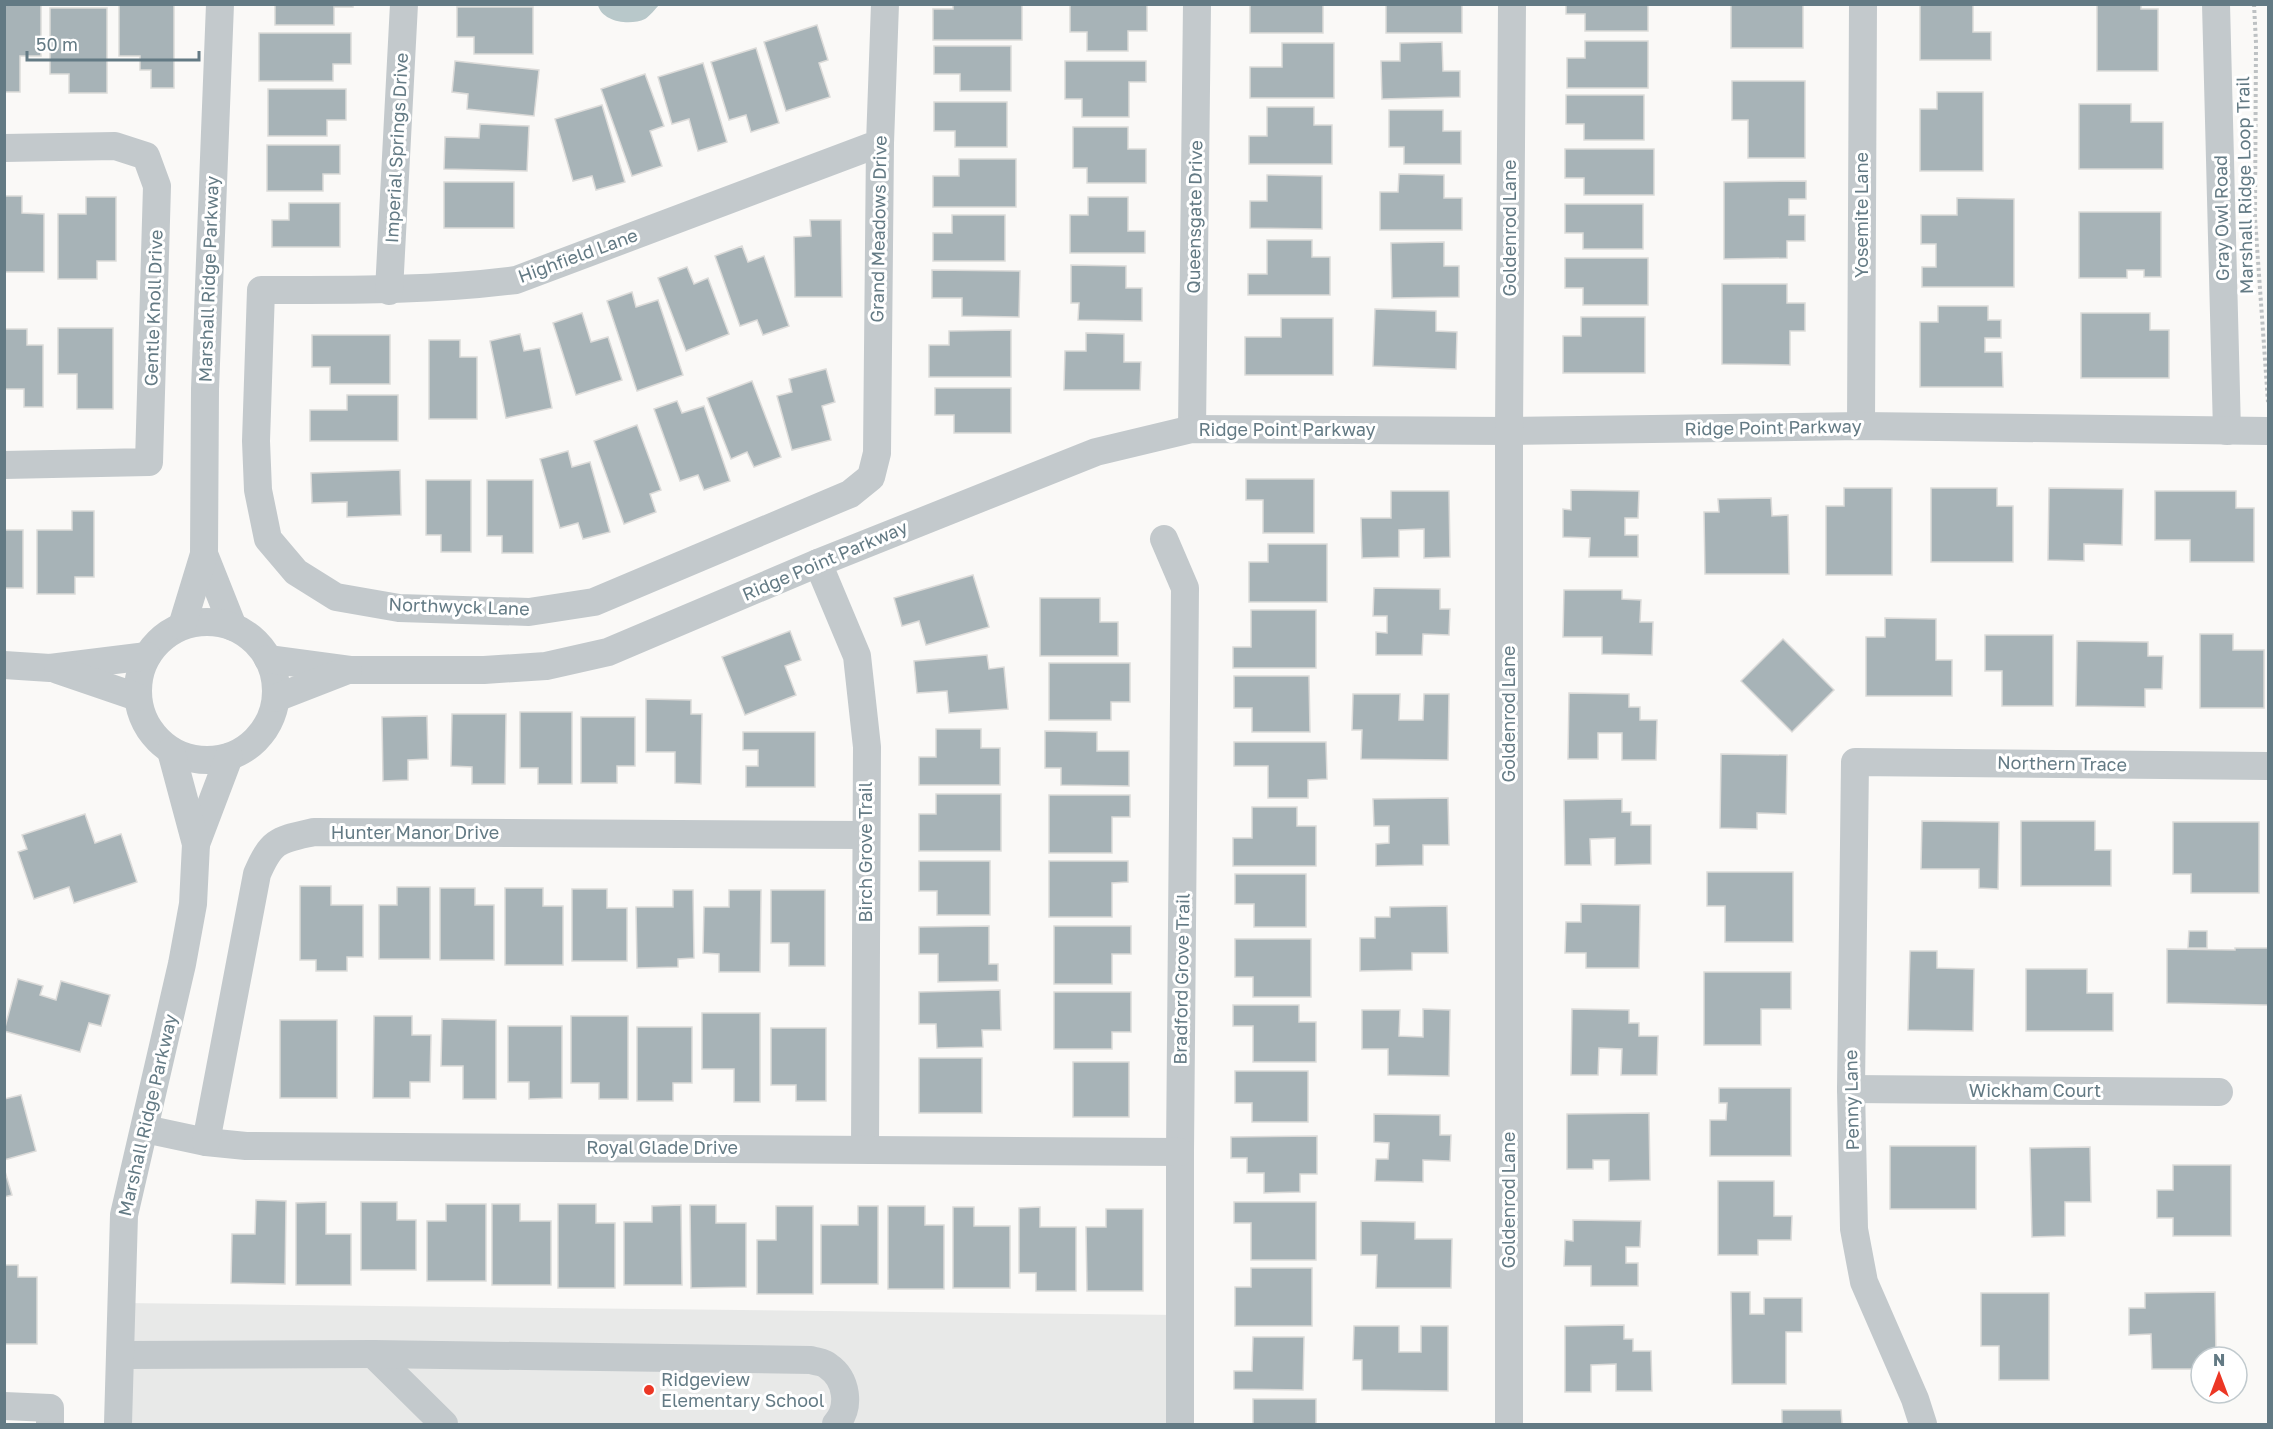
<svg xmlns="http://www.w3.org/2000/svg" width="2273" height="1429" viewBox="0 0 2273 1429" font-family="'Golos Text',sans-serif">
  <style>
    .built { fill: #e8e9e8 }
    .water { fill: #b8c8ca }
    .building { fill: #a7b3b7; stroke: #dcdbd9; stroke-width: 1.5 }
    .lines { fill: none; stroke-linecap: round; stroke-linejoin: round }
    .path { stroke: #bdc1c3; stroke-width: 4; stroke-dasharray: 3 3; stroke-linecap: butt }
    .minor { stroke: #c3c9cc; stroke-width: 28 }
    .poi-dot { fill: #ec3725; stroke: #fff; stroke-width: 2 }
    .labels { text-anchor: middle; stroke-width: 6; stroke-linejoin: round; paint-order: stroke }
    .street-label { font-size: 18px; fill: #637a84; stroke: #fff }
    .poi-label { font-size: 18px; fill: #637a84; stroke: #fff; text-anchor: start }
  </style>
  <rect width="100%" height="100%" fill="#faf9f7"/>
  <path class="built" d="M121,1303l1059,12v109h-1062z"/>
  <path class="water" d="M598,5v-1l61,1c-4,4 -9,11 -14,14 -15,7 -43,3 -47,-14z"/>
  <g class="building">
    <path d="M4,4h37v52h-21v36h-16z"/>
    <path d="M275,4h78v3h-19v18h-59z"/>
    <path d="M953,4h69v36h-89v-31h20z"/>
    <path d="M1070,4h77v27h-19v20h-41v-19h-17z"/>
    <rect x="1250" y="4" width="73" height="29"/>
    <rect x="1386" y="4" width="76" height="29"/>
    <path d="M1566,4h82v27h-63v-17h-19z"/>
    <rect x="1731" y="4" width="72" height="44"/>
    <path d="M1920,4h53v28h18v28h-71z"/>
    <path d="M2097,4h44v5h17v62h-61z"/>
    <path d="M119,5h55v83h-23v-18h-11v-14h-21z"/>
    <path d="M457,7h76v47h-59v-17h-17z"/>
    <path d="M50,8h57v85h-38v-19h-19z"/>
    <path d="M817,25l11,35 -9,3 11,34 -44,14 -22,-69z"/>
    <path d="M259,33h92v31h-18v17h-74z"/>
    <path d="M1585,41h63v47h-81v-30h18z"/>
    <path d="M1442,42l1,29h17v26l-78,2 -1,-38h19v-18z"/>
    <path d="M1282,43h52v55h-84v-31h32z"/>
    <path d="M934,46h77v45h-51v-17h-26z"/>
    <path d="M756,48l23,75 -28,9 -5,-17 -17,5 -18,-58z"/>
    <path d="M455,61l84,9 -5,46 -67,-7 1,-15 -16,-2z"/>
    <path d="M1065,61h81v21h-17v35h-47v-18h-17z"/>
    <path d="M703,63l24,79 -29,9 -9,-32 -17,5 -14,-47z"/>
    <path d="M645,74l19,52 -14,5 12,35 -30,10 -31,-87z"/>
    <path d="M1732,81h73v77h-57v-38h-16z"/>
    <path d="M268,89h78v31h-19v16h-59z"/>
    <path d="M1937,92h46v79h-63v-62h17z"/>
    <path d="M1566,95h78v45h-60v-16h-18z"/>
    <path d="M934,102h73v45h-52v-16h-21z"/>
    <path d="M2079,104h52v18h32v47h-84z"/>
    <path d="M602,105l23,77 -29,8 -4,-14 -19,5 -18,-62z"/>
    <path d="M1267,107h47v18h18v39h-83v-28h18z"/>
    <path d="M1389,110h54v21h18v33h-57v-17h-15z"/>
    <path d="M480,124l49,2 -2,45 -83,-2 1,-32 34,1z"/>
    <path d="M1073,127h55v22h18v34h-59v-15h-14z"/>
    <path d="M267,145h73v29h-17v17h-56z"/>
    <path d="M1565,149h89v46h-70v-17h-19z"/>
    <path d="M959,159h57v48h-83v-31h26z"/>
    <path d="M1399,174l45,1v23h18v32h-82v-38h18z"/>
    <path d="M1267,175l55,1v53l-72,-1v-27h17z"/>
    <path d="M1806,181v18h-17v16h16v26h-18v17l-63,1v-77z"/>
    <rect x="444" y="182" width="70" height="46"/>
    <path d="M4,196h18v17l22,1v58h-40z"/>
    <path d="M86,197h30v64h-19v18h-39v-65h28z"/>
    <path d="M1088,197h40v34h17v22h-75v-38h18z"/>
    <path d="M1957,198l57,1v88h-92v-20h14v-23h-15v-29h36z"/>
    <path d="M289,203h51v44h-68v-27h17z"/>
    <path d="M1565,204h78v45h-60v-16h-18z"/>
    <path d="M2079,212h82v65h-17v-7h-17v8h-48z"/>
    <path d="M952,215h53v46h-72v-28h19z"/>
    <path d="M810,220h31l1,77h-47l-1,-60 17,-1z"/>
    <path d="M1267,240h45v17h18v38h-82v-21h19z"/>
    <path d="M1444,242v24h15v31l-67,1 -1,-55z"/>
    <path d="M742,246l6,16 16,-6 25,70 -26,9 -6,-15 -17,6 -25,-70z"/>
    <path d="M1565,258h83v47h-65v-17h-18z"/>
    <path d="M1071,265l55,1v22h16v33l-64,-1 1,-17h-8z"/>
    <path d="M687,267l7,17 14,-6 21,56 -43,17 -28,-73z"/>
    <path d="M932,270l88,1 -1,46 -57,-1v-18h-30z"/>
    <path d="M1722,284h65v19h18v28h-15v34l-68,-1z"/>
    <path d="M632,292l4,15 22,-7 25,75 -46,16 -30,-90z"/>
    <path d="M1938,306h50v14h13v18h-16v14h17l1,35h-83v-65h18z"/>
    <path d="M1375,309l61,2v20l21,1 -1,37 -83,-3z"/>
    <path d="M582,313l9,29 17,-5 14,43 -46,15 -23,-72z"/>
    <path d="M2081,313h69v17h19v48h-88z"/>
    <path d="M1581,317h64v56h-82v-37h18z"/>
    <path d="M1281,318h52v57h-88v-38h36z"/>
    <path d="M58,328h55v81h-36v-35h-19z"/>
    <path d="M4,329h23v16h16v62h-19v-18h-20z"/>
    <path d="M1011,330v47h-82v-32h20v-14z"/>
    <path d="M1086,333l38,1v28h17l-1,28h-76l1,-39h21z"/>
    <path d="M520,334l4,17 16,-3 12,60 -46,10 -16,-77z"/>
    <path d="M312,335h78v49h-60v-17h-18z"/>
    <path d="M429,340h31v17h17v62h-48z"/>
    <path d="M826,369l9,33 -13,4 9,34 -39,10 -15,-54 15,-4 -3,-13z"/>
    <path d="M752,381l29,76 -27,10 -7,-15 -16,7 -24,-61z"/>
    <path d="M935,388h76v45h-57v-18h-19z"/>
    <path d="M347,395h51v46h-88v-31h37z"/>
    <path d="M677,401l5,12 22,-7 26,75 -26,9 -6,-15 -18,6 -26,-72z"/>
    <path d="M637,425l24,65 -11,4 6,18 -32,12 -30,-83z"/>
    <path d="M568,451l4,16 18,-5 20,70 -27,7 -5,-16 -18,5 -20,-69z"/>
    <path d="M400,470l1,45 -54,2v-15l-35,1 -1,-30z"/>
    <path d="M1246,479h68v54h-51v-33h-17z"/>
    <path d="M426,480h45v72h-30v-17h-15z"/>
    <path d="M487,480h46v73h-31v-17h-15z"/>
    <path d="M1844,488h48v87h-66v-69h18z"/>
    <path d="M1931,488h66v18h16v56h-82z"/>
    <path d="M2049,488l74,1 -1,56 -38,-1v17l-36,-1z"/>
    <path d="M1571,490l68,1 -1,27h-13v17h13v22h-49l1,-19 -27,-1v-28l8,1z"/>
    <path d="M1391,491h58l1,66 -26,1v-29l-25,1v27l-37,1 -1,-40h30z"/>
    <path d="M2155,491h81v17h18v54h-64v-22h-35z"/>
    <path d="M1771,498l1,18 16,-1 1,59h-84l-1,-62h15l-1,-13z"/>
    <path d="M72,511h22v66h-19v17h-38v-64h35z"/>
    <rect x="4" y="530" width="19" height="58"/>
    <path d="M1268,544h59v58h-78v-40h19z"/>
    <path d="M973,575l16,52 -63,18 -7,-24 -17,5 -8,-28z"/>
    <path d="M1374,588l66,1v20h10l-1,26 -26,-1 -1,21h-46v-23l11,1v-17h-14z"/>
    <path d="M1564,590h58v9l19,1 -1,22h13l-1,33 -50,-1v-17h-39z"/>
    <path d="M1040,598h60v24h18v34h-78z"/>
    <path d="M1251,610h65v58h-83v-21h18z"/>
    <path d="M1885,618l51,1v41h16v36h-86v-59h19z"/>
    <path d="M790,631l11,29 -16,6 11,29 -51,20 -23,-58z"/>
    <path d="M2200,634h33v16h31v58h-64z"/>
    <path d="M1985,635h68v71h-51v-35h-17z"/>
    <path d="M1783,639l51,51 -42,42 -51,-51z"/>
    <path d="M2077,641l71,1v14h15l-1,33h-17v18l-69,-1z"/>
    <path d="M987,655l2,14 15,-2 4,42 -59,4 -2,-22 -30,2 -3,-32z"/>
    <path d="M1049,663h81v39h-19v18h-62z"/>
    <path d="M1234,676h75l1,56h-58v-24h-18z"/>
    <path d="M1569,693l60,1v13h11v13h17l-1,40h-34v-27h-24v26h-30z"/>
    <path d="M1353,694h47l-1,26h24l1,-26h25l-1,66 -87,-1 1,-29h-10z"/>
    <path d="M646,699l45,1v14h11l-1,70 -26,-1v-31h-29z"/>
    <path d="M520,712h52v72h-34v-16h-18z"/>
    <path d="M452,714h54l-1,70h-33v-17l-21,-1z"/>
    <path d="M427,716l1,43 -20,1v20l-25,1 -1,-64z"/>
    <path d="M581,717h54v49h-18v17h-36z"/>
    <path d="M936,729h45v19h19v37h-81v-28h17z"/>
    <path d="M1045,731l52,1v19h32v35l-68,-1v-17h-16z"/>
    <path d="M743,732h72v55h-69v-21h12v-16h-15z"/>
    <path d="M1234,742h92l1,37 -19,1v18h-40v-32h-34z"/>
    <path d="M1721,754l66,1 -1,59 -29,-1v16l-37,-1z"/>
    <path d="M936,794h65v57h-82v-37h17z"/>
    <path d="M1049,795h81v22h-18v36h-63z"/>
    <path d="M1448,798l1,47h-26v20l-47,1v-22l13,-1v-17h-15l-1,-27z"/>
    <path d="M1622,799v13h9v13h20v39l-36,1v-27l-25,1 1,26h-26l-1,-65z"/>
    <path d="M1252,807h45v19h19v40h-83v-28h19z"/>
    <path d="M85,814l10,29 26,-9 16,48 -63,21 -5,-16 -35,12 -16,-47 9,-3 -5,-14z"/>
    <path d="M1922,821l77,1 -1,67 -19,-1v-19h-58z"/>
    <path d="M2021,821h74v29h16v36h-90z"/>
    <path d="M2173,822h86v71h-68v-19h-18z"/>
    <path d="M919,861h71v54h-53v-24h-18z"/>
    <path d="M1049,861h79v21l-16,1v34h-63z"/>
    <path d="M1707,872h86v70h-68v-36h-18z"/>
    <path d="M1235,874h71v53h-52v-23h-19z"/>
    <path d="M300,886h31v19h32v52h-16v14h-31v-11h-16z"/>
    <path d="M397,887h33v72h-51v-54h18z"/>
    <path d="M440,888h35v17h19v55h-54z"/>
    <path d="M505,888h38v18h20v59h-58z"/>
    <path d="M572,889h35v19h20v53h-55z"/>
    <path d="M673,890h20l1,68 -16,1v8l-41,1 -1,-61h37z"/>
    <path d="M729,890h32l-1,82h-41v-18l-16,-1 1,-46h25z"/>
    <path d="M771,890h54v76h-36v-23h-18z"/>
    <path d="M1581,904l59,1 -1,63h-53v-15h-21l1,-31h15z"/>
    <path d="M1447,906l1,47h-36v17l-52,1v-33h15v-21h15v-10z"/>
    <path d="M989,926v38h9v17l-60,1v-28h-19v-27z"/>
    <path d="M1054,926h77v28h-19v30h-58z"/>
    <path d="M2189,931h18v17h-19z"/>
    <path d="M1235,939h76v58h-58v-20h-18z"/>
    <path d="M2235,948h33v57l-101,-2v-54l68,1z"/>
    <path d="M1910,951h27v17l37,1 -1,62 -65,-1z"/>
    <path d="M2026,969h61v24h26v38h-87z"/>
    <path d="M1704,972h87v37h-30v36h-57z"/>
    <path d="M18,979l25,7 -3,9 16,5 5,-19 49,14 -9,31 -12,-3 -9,29 -76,-21z"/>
    <path d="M1000,990l1,40h-19l1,17 -46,1 -1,-24h-17v-32z"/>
    <path d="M1054,992h77v40h-19v17h-58z"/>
    <path d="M1233,1005h66v17h17v40h-63v-36h-20z"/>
    <path d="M1423,1009l27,1 -1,66 -61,-1v-26h-26v-39h38l-1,26 24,1z"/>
    <path d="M1572,1009l57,1v13h10v13h19l-1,39h-36l1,-26 -23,-1 -1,27h-27z"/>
    <path d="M702,1013h58v89h-26v-33h-32z"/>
    <path d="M374,1016h38v19h19l-1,47h-20v16h-37z"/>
    <path d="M571,1016h57v83h-29v-16h-28z"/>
    <path d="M442,1019l54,1v79h-33v-33h-22z"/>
    <rect x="280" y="1020" width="57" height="78"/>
    <path d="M508,1026h54v72l-33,1v-17h-21z"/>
    <path d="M637,1027h55v56h-19v18h-36z"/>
    <path d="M771,1028h55v73h-30v-16h-25z"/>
    <rect x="919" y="1058" width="63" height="55"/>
    <rect x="1073" y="1062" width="56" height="55"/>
    <path d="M1235,1071h73v51h-56v-19h-17z"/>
    <path d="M1719,1088h72v68h-81v-36h16l1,-17h-8z"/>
    <path d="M21,1095l15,56 -32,9v-61z"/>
    <path d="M1649,1113l1,67 -41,1v-21h-16v9h-26v-55z"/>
    <path d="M1374,1114l66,1v20h11l-1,26 -27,-1v22l-48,-1 1,-22h12l1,-16 -15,-1z"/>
    <path d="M1317,1136v38h-17v18l-36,1v-20h-17v-15h-16v-21z"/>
    <rect x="1890" y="1146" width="86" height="63"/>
    <path d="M2090,1147l1,55h-26v34l-33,1 -2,-89z"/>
    <path d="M2173,1165h58v71h-58v-18h-16v-28h16z"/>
    <path d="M4,1168l8,27 -8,2z"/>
    <path d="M1718,1181h56v35h18l-1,24h-33v15h-40z"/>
    <path d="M256,1200l30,1 -1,83 -54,-1 1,-49h23z"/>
    <path d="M326,1202v32h25v51h-55v-82z"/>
    <path d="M361,1202h36v18h19v50h-55z"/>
    <path d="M1234,1202h82v58h-65v-37h-17z"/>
    <path d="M446,1204h40v77h-59v-60h19z"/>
    <path d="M492,1204h28v17h31v64h-59z"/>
    <path d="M558,1204h38v19h19v65h-57z"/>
    <path d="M681,1205l1,80h-58v-63h28v-16z"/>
    <path d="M690,1205h26v18h30v64l-55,1z"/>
    <path d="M776,1206h37v88h-56v-54h19z"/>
    <path d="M858,1206h20v78h-57v-59h37z"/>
    <path d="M888,1206h37v19h19v64h-56z"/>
    <path d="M953,1207h21v19h36v62h-57z"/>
    <path d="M1040,1207v20h36v64h-40v-18h-17v-65z"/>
    <path d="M1106,1209h37v82h-56l-1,-64h20z"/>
    <path d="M1573,1220l68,1 -1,26h-14v16h12v23h-47v-20h-27l1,-26 8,1z"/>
    <path d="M1361,1221l54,1v17h37l-1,49h-75l1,-33h-16z"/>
    <path d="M4,1265h14v12h19v67h-33z"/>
    <path d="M1251,1268h61v58h-77v-39h16z"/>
    <path d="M1731,1292h19v22h14v-16h38v34h-16v52h-54z"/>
    <path d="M2215,1292l1,65h-15v12h-49l-1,-35 -22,1v-27h16v-15z"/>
    <path d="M1981,1293h68v87h-50v-34h-18z"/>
    <path d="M1624,1325v14h9v12h18l1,40h-36v-27l-25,1v27h-26v-66z"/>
    <path d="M1354,1326h45v26h22v-26h27v65l-86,-1v-30h-9z"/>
    <path d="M1253,1337h51l-1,53 -69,-1v-18h18z"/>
    <rect x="1253" y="1399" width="63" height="25"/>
    <path d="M1782,1410h59l1,14h-60z"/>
  </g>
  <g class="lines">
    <path class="path" d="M2254,4l2,39 -1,175 13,184"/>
    <g class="minor">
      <path d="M2216,4l11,427"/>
      <path d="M880,143l-364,137c-86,11 -168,10 -255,10l-5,151 2,49 10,49 28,33 40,25 63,11 130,4 65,-10 256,-108 21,-17 6,-24 3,-310 5,-139"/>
      <path d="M4,148l111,-2 31,10 11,30 -8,276 -145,3"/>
      <path d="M389,291l15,-287"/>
      <path d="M1861,426l2,-422"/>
      <path d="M1192,429l5,-425"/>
      <path d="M1164,539l21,49 -5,564v272"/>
      <path d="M204,554l29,73"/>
      <path d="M818,563l39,93 10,91 -2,402"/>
      <circle cx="207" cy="691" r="69"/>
      <path d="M182,626l22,-72 1,-165 15,-385"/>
      <path d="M268,659l82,11h134l62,-4 62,-14 210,-89 278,-111 96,-23 317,2 352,-5 407,5"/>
      <path d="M4,665l46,3 97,-12"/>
      <path d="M58,670l79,27"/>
      <path d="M276,698l72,-28"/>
      <path d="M196,844l33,-87"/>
      <path d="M1851,1089l368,3"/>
      <path d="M145,1129l61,13 40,4 934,6"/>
      <path d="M206,1142l51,-268c15,-35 22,-34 57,-42l551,3"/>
      <path d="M373,1354l71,70"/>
      <path d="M120,1355l253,-1 438,6c6,2 13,2 17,6 19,13 23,41 8,58"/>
      <path d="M4,1406l46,2v16"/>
      <path d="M118,1424l6,-209 58,-251 11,-60 3,-60 -25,-93"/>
      <path d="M1509,1424v-993l3,-427"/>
      <path d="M1923,1424l-8,-25 -51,-117 -10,-53 -3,-140 4,-327 413,4"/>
    </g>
  </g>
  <circle class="poi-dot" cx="649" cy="1390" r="6"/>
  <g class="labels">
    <g class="street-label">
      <text transform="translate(397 148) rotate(-87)" y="6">Imperial Springs Drive</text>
      <text transform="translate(2245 185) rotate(-91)" y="6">Marshall Ridge Loop Trail</text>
      <text transform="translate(1862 215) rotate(-90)" y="6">Yosemite Lane</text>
      <text transform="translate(1195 217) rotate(-89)" y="6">Queensgate Drive</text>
      <text transform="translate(2222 218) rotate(-91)" y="6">Gray Owl Road</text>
      <text transform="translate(1510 228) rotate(-90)" y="6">Goldenrod Lane</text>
      <text transform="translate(879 229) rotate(-89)" y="6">Grand Meadows Drive</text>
      <text transform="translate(578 256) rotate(-20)" y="6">Highfield Lane</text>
      <text transform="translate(209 279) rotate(-88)" y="6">Marshall Ridge Parkway</text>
      <text transform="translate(154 308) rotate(-88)" y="6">Gentle Knoll Drive</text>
      <text transform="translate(1773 428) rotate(-1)" y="6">Ridge Point Parkway</text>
      <text x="1287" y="436">Ridge Point Parkway</text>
      <text transform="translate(825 561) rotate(-23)" y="6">Ridge Point Parkway</text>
      <text transform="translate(459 607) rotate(2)" y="6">Northwyck Lane</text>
      <text transform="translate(1509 714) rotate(-90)" y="6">Goldenrod Lane</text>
      <text transform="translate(2062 764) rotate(1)" y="6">Northern Trace</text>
      <text x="415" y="839">Hunter Manor Drive</text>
      <text transform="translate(866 852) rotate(-90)" y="6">Birch Grove Trail</text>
      <text transform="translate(1182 979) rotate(-89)" y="6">Bradford Grove Trail</text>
      <text x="2035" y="1097">Wickham Court</text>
      <text transform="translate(1852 1100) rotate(-91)" y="6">Penny Lane</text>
      <text transform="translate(148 1115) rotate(-77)" y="6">Marshall Ridge Parkway</text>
      <text x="662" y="1154">Royal Glade Drive</text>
      <text transform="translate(1509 1200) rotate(-90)" y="6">Goldenrod Lane</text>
    </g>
    <g class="poi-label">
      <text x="661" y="1386">Ridgeview<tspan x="661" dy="21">Elementary School</tspan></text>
    </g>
  </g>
  <rect width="2273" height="1429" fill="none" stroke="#637a84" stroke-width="12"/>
  <g transform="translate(2219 1375)"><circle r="28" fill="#ffffff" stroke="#c1cace" stroke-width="1.5"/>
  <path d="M0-4.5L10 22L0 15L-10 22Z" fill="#ec3725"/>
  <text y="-9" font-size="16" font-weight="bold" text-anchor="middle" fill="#637a84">N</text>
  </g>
  <path d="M27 51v9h172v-9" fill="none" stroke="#637a84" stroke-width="3"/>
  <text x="36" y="51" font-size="18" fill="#637a84" stroke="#ffffff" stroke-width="4.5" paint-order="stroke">50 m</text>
</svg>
